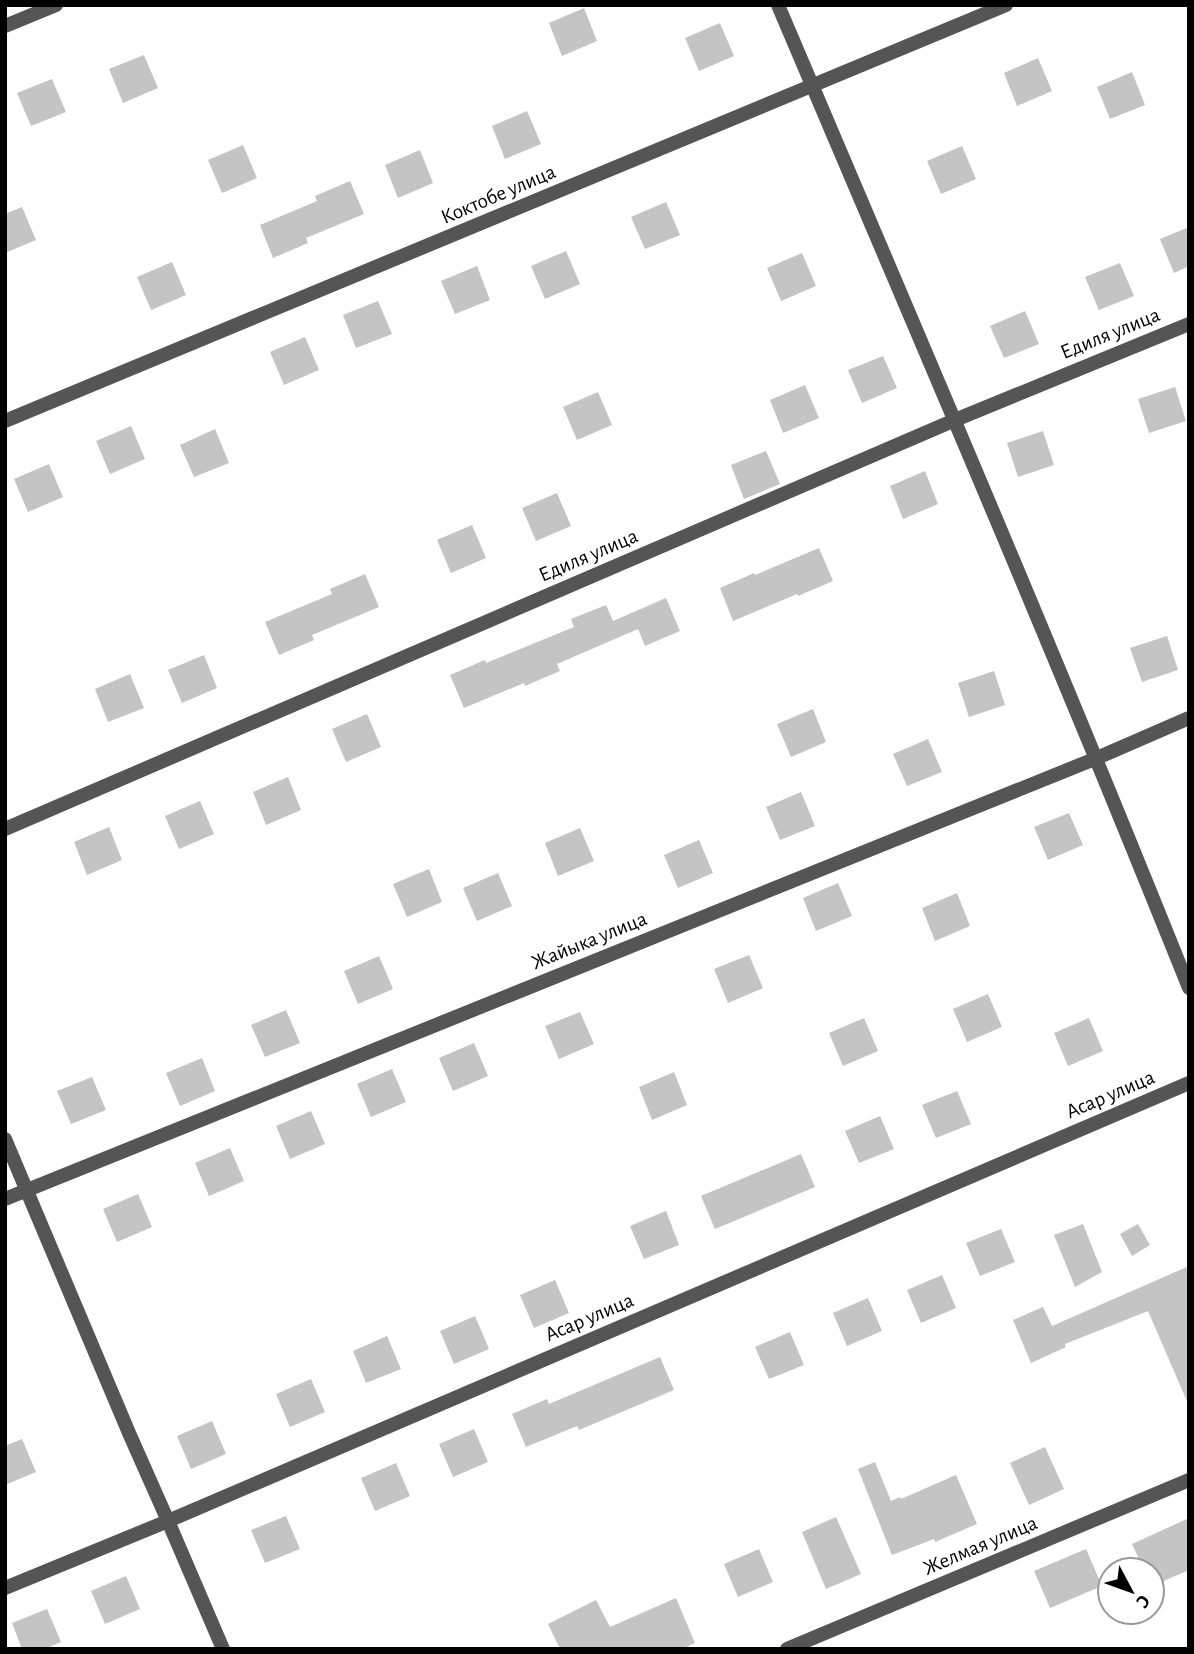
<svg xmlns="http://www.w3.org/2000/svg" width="1194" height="1654" viewBox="0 0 1194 1654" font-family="'Alegreya Sans',sans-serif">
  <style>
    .building { fill: #c4c4c4 }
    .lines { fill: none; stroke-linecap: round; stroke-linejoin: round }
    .minor { stroke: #555; stroke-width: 14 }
    .labels { text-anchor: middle; stroke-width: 5; stroke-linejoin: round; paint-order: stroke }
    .street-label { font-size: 21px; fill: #000; stroke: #fff }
  </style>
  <rect width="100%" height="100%" fill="#fff"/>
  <g class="building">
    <path d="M584,8l13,33 -35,15 -13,-33z"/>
    <path d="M720,23l14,33 -35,15 -14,-33z"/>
    <path d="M144,55l14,33 -35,15 -14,-34z"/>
    <path d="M1038,58l14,33 -35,15 -13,-33z"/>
    <path d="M1132,72l13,33 -35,14 -13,-32z"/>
    <path d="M52,79l14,33 -35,14 -14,-33z"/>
    <path d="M527,111l14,33 -36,15 -13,-33z"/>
    <path d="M243,145l14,33 -35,15 -14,-33z"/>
    <path d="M962,146l14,33 -35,15 -14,-33z"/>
    <path d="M420,150l13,33 -35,15 -13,-33z"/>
    <path d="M350,181l14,33 -58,24 2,5 -35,15 -13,-33 57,-24 -2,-5z"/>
    <path d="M666,202l14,33 -35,14 -14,-32z"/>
    <path d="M22,207l14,33 -31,13v-39z"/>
    <path d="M1189,227v39l-15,7 -14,-34z"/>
    <path d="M566,251l14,33 -35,15 -14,-33z"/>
    <path d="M802,253l14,33 -35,15 -14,-33z"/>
    <path d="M172,262l14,33 -35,15 -14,-33z"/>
    <path d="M1120,263l14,33 -35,14 -14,-33z"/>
    <path d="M477,266l13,34 -35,14 -14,-33z"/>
    <path d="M378,301l14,33 -36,14 -13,-33z"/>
    <path d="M1025,311l14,33 -35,14 -14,-32z"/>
    <path d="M305,337l14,33 -35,15 -14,-33z"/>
    <path d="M883,356l14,32 -35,15 -14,-33z"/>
    <path d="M805,385l14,33 -36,15 -13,-33z"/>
    <path d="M1175,387l11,34 -37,12 -11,-34z"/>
    <path d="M598,392l14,33 -35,15 -14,-33z"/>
    <path d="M131,426l14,33 -35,15 -14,-33z"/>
    <path d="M215,429l14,34 -35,14 -14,-32z"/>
    <path d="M1043,431l11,34 -36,12 -11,-34z"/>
    <path d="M766,451l14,33 -36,15 -13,-34z"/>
    <path d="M49,464l14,33 -35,15 -14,-33z"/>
    <path d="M925,471l13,33 -35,15 -13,-33z"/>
    <path d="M557,493l14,33 -35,15 -14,-33z"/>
    <path d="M472,525l14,33 -35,15 -14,-33z"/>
    <path d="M819,548l14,33 -35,15 -1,-2 -64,27 -13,-33 34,-15 1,2z"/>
    <path d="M365,574l14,33 -67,28 2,5 -35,15 -14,-33 67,-28 -2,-5z"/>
    <path d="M666,598l14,33 -35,15 -7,-17 -81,35 3,7 -35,15 -1,-3 -60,25 -14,-33 35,-15 1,3 88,-36 -3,-8 35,-14 7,16z"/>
    <path d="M1167,636l11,34 -36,12 -12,-34z"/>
    <path d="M204,655l13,33 -35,15 -14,-33z"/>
    <path d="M994,671l11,34 -36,12 -11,-34z"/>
    <path d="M130,674l14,34 -36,14 -13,-33z"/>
    <path d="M813,709l13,33 -35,15 -14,-33z"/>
    <path d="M367,714l14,33 -35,15 -14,-33z"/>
    <path d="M928,739l14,33 -35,14 -14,-32z"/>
    <path d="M288,777l13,33 -35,15 -13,-33z"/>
    <path d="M801,792l14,34 -35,14 -14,-33z"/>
    <path d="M200,801l14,33 -35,15 -14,-33z"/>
    <path d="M1069,813l14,32 -35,15 -14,-33z"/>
    <path d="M109,827l13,33 -35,15 -13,-33z"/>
    <path d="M580,828l14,33 -36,15 -13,-33z"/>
    <path d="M699,840l14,33 -35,15 -14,-33z"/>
    <path d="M429,869l13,33 -35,15 -14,-33z"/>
    <path d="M498,873l14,33 -35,15 -14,-33z"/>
    <path d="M838,883l14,33 -36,15 -13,-33z"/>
    <path d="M957,893l13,33 -35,15 -13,-33z"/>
    <path d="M749,955l14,33 -35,15 -14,-34z"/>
    <path d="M379,956l14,33 -35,15 -14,-33z"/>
    <path d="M988,994l14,33 -35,15 -14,-33z"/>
    <path d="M286,1010l14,33 -35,14 -14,-32z"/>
    <path d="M580,1012l14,32 -35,15 -14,-33z"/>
    <path d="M864,1018l14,33 -35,15 -14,-33z"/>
    <path d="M1089,1018l14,33 -35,15 -14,-33z"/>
    <path d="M474,1043l14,33 -35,15 -14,-33z"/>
    <path d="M202,1058l13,33 -35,15 -14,-33z"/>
    <path d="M392,1069l14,33 -35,15 -14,-33z"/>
    <path d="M674,1072l13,33 -35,15 -13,-33z"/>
    <path d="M92,1077l14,33 -35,14 -14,-33z"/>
    <path d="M957,1091l14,33 -35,14 -14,-33z"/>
    <path d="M311,1111l14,33 -35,15 -14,-33z"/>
    <path d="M880,1116l14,33 -35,14 -14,-32z"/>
    <path d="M230,1148l14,33 -35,15 -14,-33z"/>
    <path d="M801,1154l14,33 -100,42 -14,-33z"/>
    <path d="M138,1194l14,33 -35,15 -14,-33z"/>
    <path d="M666,1211l13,34 -35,14 -14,-33z"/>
    <path d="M1083,1224l19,48 -27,15 -21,-52z"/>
    <path d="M1138,1224l12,21 -18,11 -12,-22z"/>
    <path d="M1001,1229l14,33 -35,14 -14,-33z"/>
    <path d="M1189,1266v140l-41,-95 -83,33 1,3 -35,16 -18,-43 30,-13 9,19z"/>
    <path d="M942,1275l14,33 -35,15 -14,-33z"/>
    <path d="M555,1280l14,33 -35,15 -14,-33z"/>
    <path d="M868,1298l14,33 -35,15 -14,-33z"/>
    <path d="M475,1316l14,33 -35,15 -14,-33z"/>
    <path d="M790,1332l14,33 -35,14 -14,-32z"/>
    <path d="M387,1336l14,33 -35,14 -13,-32z"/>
    <path d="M660,1357l14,33 -95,40 -2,-4 -51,21 -14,-33 35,-15 2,5z"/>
    <path d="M311,1379l14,33 -35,15 -14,-33z"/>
    <path d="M212,1421l14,33 -35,15 -14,-33z"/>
    <path d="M474,1429l14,33 -35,15 -14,-33z"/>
    <path d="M22,1439l14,33 -31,13v-39z"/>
    <path d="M1045,1447l19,42 -35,16 -19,-42z"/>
    <path d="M875,1462l16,39 9,-4 1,2 55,-24 21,49 -42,18 -1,-3 -42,16 -34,-86z"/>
    <path d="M396,1463l14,33 -35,15 -14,-33z"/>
    <path d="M286,1516l14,33 -35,14 -14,-33z"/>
    <path d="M836,1517l25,57 -35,15 -24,-57z"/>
    <path d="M1189,1518v52l-37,16v-16h-8l-12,-26z"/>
    <path d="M759,1549l14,33 -35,15 -14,-33z"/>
    <path d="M1086,1549l16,37 -52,22 -16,-37z"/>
    <path d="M126,1576l14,33 -35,15 -14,-33z"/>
    <path d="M676,1598l19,45 -13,6h-122l-12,-25 48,-24 14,27z"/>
    <path d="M47,1609l14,33 -17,7h-22l-10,-26z"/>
  </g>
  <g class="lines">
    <g class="minor">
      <path d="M778,5c139,327 279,653 411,983"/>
      <path d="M5,26l51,-21"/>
      <path d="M5,421l1001,-416"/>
      <path d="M5,829l950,-409 234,-96"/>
      <path d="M5,1139l124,294 39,88 55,128"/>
      <path d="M5,1199l1092,-441 92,-40"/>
      <path d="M5,1588l163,-67 1021,-438"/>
      <path d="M787,1649l402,-169"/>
    </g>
  </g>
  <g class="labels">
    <g class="street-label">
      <text transform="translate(498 194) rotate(-23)" y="7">Коктобе улица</text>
      <text transform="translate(1110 333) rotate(-22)" y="7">Едиля улица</text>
      <text transform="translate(588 555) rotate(-23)" y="7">Едиля улица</text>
      <text transform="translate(589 940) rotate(-22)" y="7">Жайыка улица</text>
      <text transform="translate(1110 1094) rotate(-23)" y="7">Асар улица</text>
      <text transform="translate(589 1317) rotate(-23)" y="7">Асар улица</text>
      <text transform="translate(980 1545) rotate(-23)" y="7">Желмая улица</text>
    </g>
  </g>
  <rect width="1194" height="1654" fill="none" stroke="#000000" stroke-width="14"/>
  <g transform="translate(1131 1591) rotate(131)"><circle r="33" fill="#ffffff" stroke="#999999" stroke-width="2"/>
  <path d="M0-5L12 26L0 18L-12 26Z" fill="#000000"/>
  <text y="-10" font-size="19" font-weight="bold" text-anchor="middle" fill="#000000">С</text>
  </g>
</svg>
